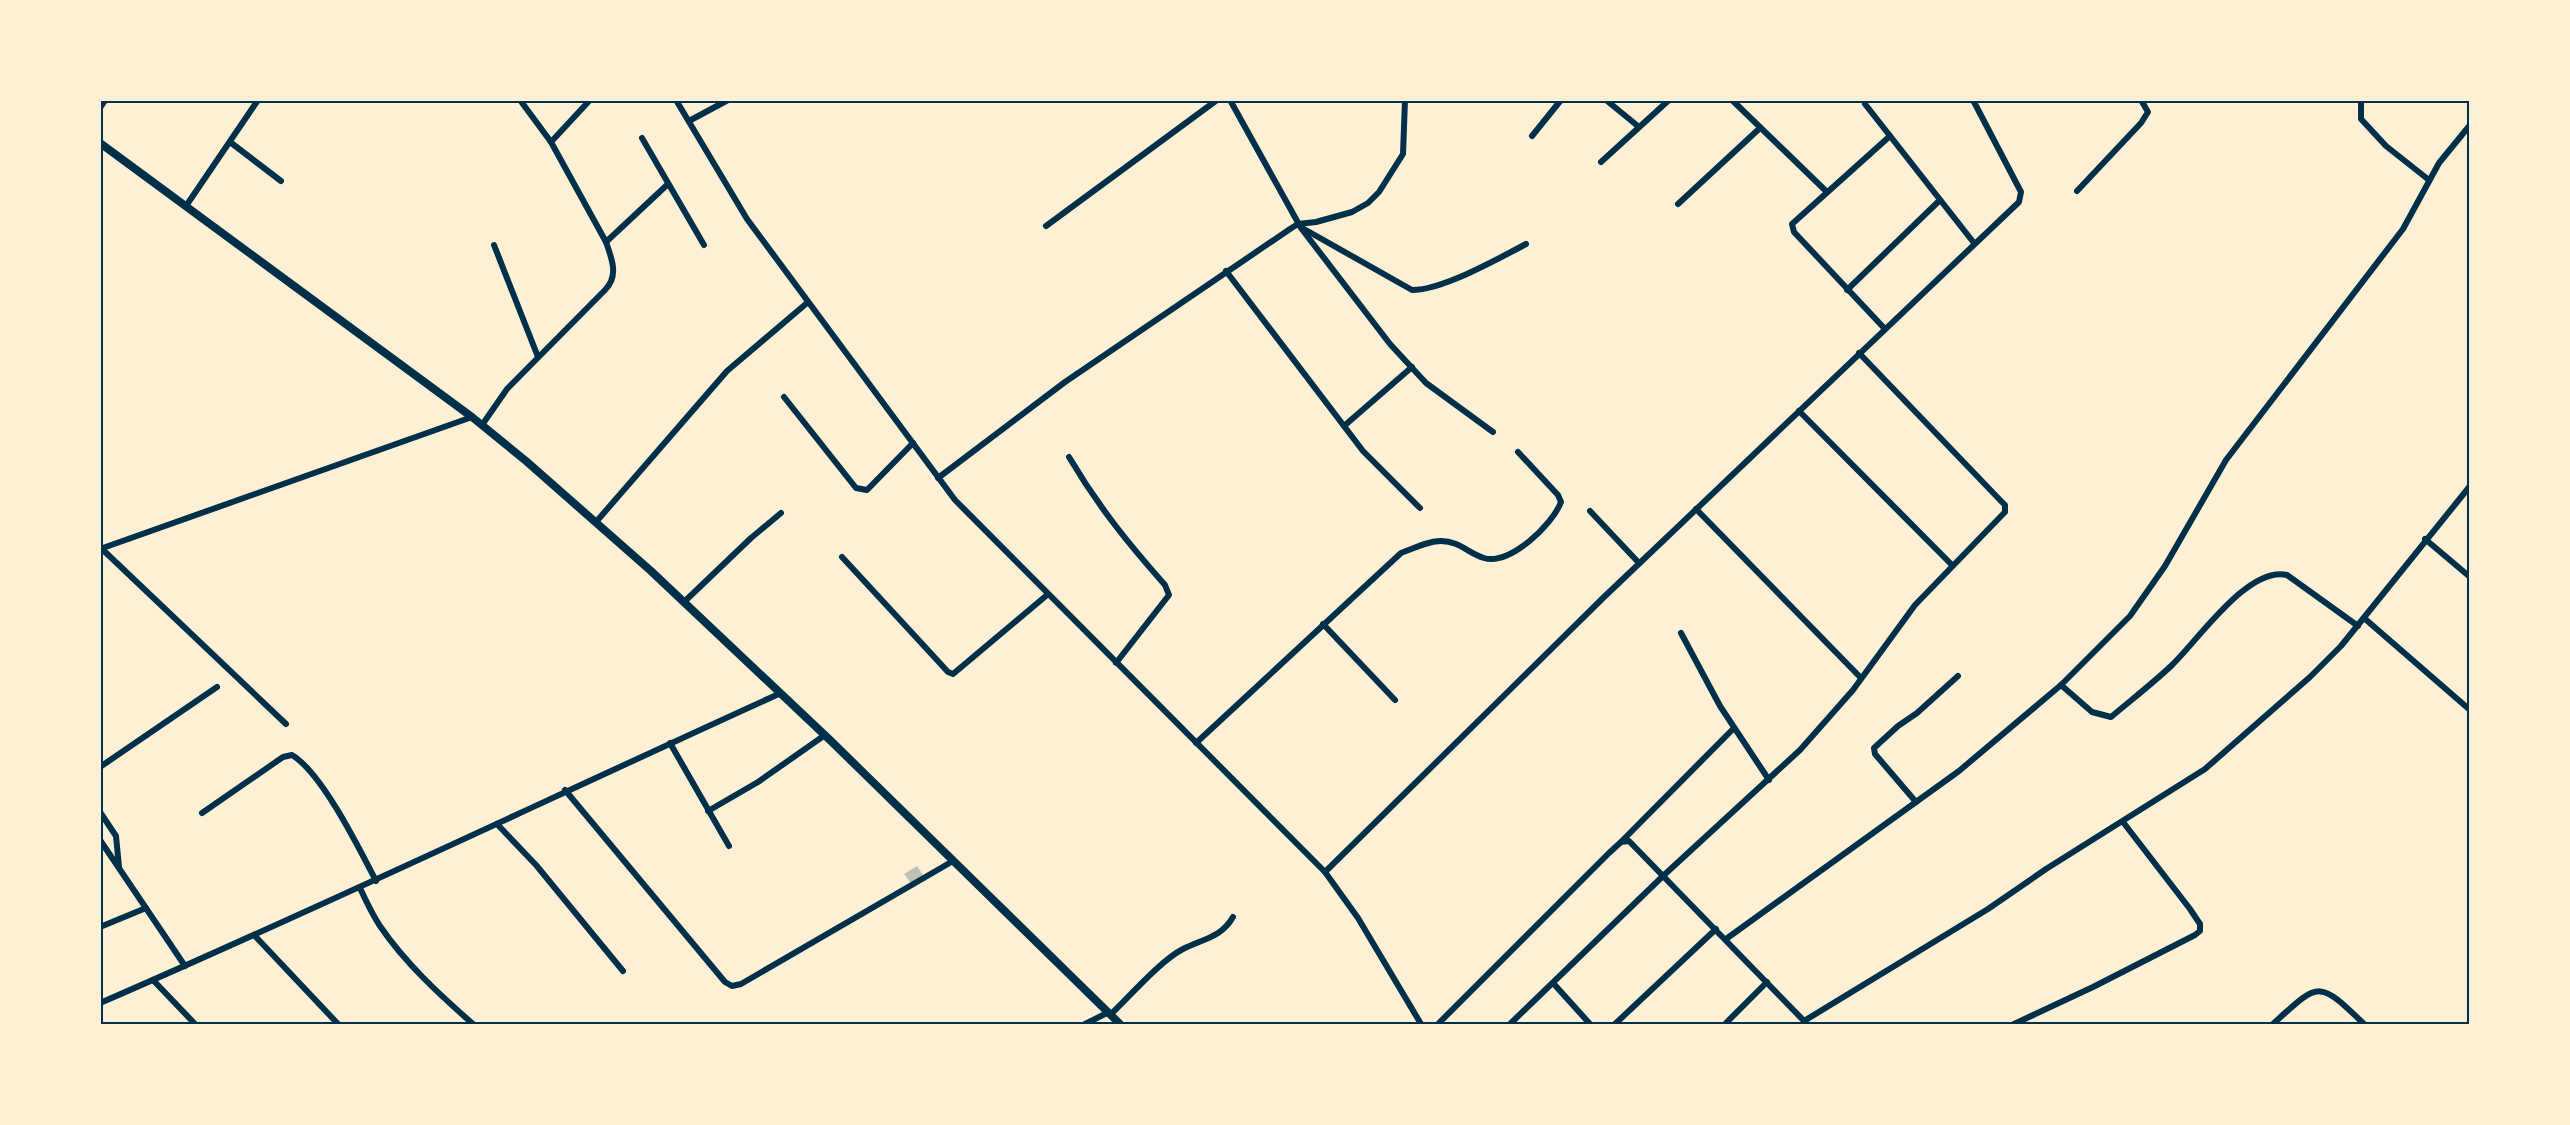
<svg xmlns="http://www.w3.org/2000/svg" width="2570" height="1125" viewBox="0 0 2570 1125" font-family="'Space Grotesk',sans-serif">
  <style>
    .building { fill: #bec0b2 }
    .lines { fill: none; stroke-linecap: round; stroke-linejoin: round }
    .minor { stroke: #003049; stroke-width: 6 }
    .secondary { stroke: #003049; stroke-width: 8 }
    .neatline { fill: none; stroke: #003049; stroke-width: 2 }
  </style>
  <rect width="100%" height="100%" fill="#fdf0d5"/>
  <path class="building" d="M917,866l6,9 -12,8 -7,-9z"/>
  <g class="lines">
    <g class="minor">
      <path d="M676,100l71,119 208,281 370,372 33,46 63,106"/>
      <path d="M1230,100l71,128 89,116 36,39 67,49"/>
      <path d="M1606,100l33,27"/>
      <path d="M1732,100l95,92"/>
      <path d="M2361,100v19l25,27 43,34"/>
      <path d="M1865,104l109,139"/>
      <path d="M689,121l39,-21"/>
      <path d="M1532,136l29,-36"/>
      <path d="M642,138l62,107"/>
      <path d="M230,142l51,39"/>
      <path d="M551,142l39,-42"/>
      <path d="M1601,162l68,-62"/>
      <path d="M2077,191l64,-68 7,-11 -7,-12"/>
      <path d="M1678,204l82,-76"/>
      <path d="M186,206l72,-106"/>
      <path d="M1046,226l171,-126"/>
      <path d="M1304,229l108,61c30,0 86,-31 114,-46"/>
      <path d="M606,242l62,-58"/>
      <path d="M494,245l44,112"/>
      <path d="M1226,271l137,180 57,57"/>
      <path d="M1847,290l93,-90"/>
      <path d="M1885,329l-91,-97 -2,-8 98,-88"/>
      <path d="M784,397l72,91 11,2 46,-47"/>
      <path d="M1799,411l153,154"/>
      <path d="M482,425l25,-36 98,-99c14,-14 7,-31 1,-48l-55,-100 -31,-42"/>
      <path d="M1344,426l68,-59"/>
      <path d="M1069,457c29,49 58,85 96,128l4,10 -53,68"/>
      <path d="M938,478l127,-96 225,-153 8,-5 18,-2 36,-10 16,-9 11,-11 24,-38 2,-54"/>
      <path d="M1696,509l165,169"/>
      <path d="M1590,511l49,52"/>
      <path d="M596,522l131,-151 80,-68"/>
      <path d="M2425,539l45,38"/>
      <path d="M100,549l372,-132"/>
      <path d="M102,549l184,175"/>
      <path d="M842,557l95,103 11,12 5,2 94,-79"/>
      <path d="M684,602l67,-64 30,-25"/>
      <path d="M2364,618l106,92"/>
      <path d="M1323,624l72,76"/>
      <path d="M1681,633l39,73 49,74"/>
      <path d="M2061,685l31,27 19,5c20,-17 41,-33 60,-51 25,-23 77,-101 116,-91l71,51"/>
      <path d="M670,743l59,103"/>
      <path d="M1196,743l205,-190c13,-5 27,-12 40,-12 18,0 27,12 43,17 26,8 69,-34 77,-56l-3,-7 -40,-43"/>
      <path d="M100,767l117,-80"/>
      <path d="M565,790l160,192 7,4 9,-2 212,-123"/>
      <path d="M1916,802l-41,-48 -1,-6 24,-22 19,-13 41,-37"/>
      <path d="M708,811l50,-29 67,-47"/>
      <path d="M100,812l16,24 3,31"/>
      <path d="M202,813l81,-56 9,-2c30,18 67,93 84,126"/>
      <path d="M497,824l39,41 87,106"/>
      <path d="M100,840l85,126"/>
      <path d="M1622,841l112,-113"/>
      <path d="M1325,872l278,-274 416,-396 2,-10 -48,-92"/>
      <path d="M360,888c6,13 12,26 20,38 25,37 60,69 93,98"/>
      <path d="M100,927l46,-19"/>
      <path d="M255,936l83,88"/>
      <path d="M1726,939l233,-168 102,-86 69,-69 35,-50 61,-106 177,-231 36,-66 31,-38"/>
      <path d="M153,980l42,44"/>
      <path d="M1553,983l37,41"/>
      <path d="M100,1003c229,-99 454,-207 681,-310"/>
      <path d="M1110,1015c19,-18 51,-55 73,-66 19,-10 38,-11 50,-32"/>
      <path d="M1804,1021l184,-112 58,-40 159,-100 105,-92 31,-31 129,-160"/>
      <path d="M1085,1024l22,-11"/>
      <path d="M1438,1024l171,-171 12,-11 8,-1 178,183"/>
      <path d="M1510,1024l153,-148 137,-126 53,-60 62,-85 90,-93v-7l-5,-5 -141,-147"/>
      <path d="M1615,1024l101,-95"/>
      <path d="M1725,1024l42,-42"/>
      <path d="M2014,1024l79,-37 102,-52 5,-4v-7l-10,-15 -67,-87"/>
      <path d="M2273,1024c46,-42 45,-45 91,0"/>
    </g>
    <g class="secondary">
      <path d="M100,106l4,-6"/>
      <path d="M100,143l372,274 54,44 125,110 180,170 289,283"/>
    </g>
  </g>
  <rect width="2570" height="1125" fill="none" stroke="#fdf0d5" stroke-width="204"/>
  <rect x="102" y="102" width="2366" height="921" class="neatline"/>
</svg>
